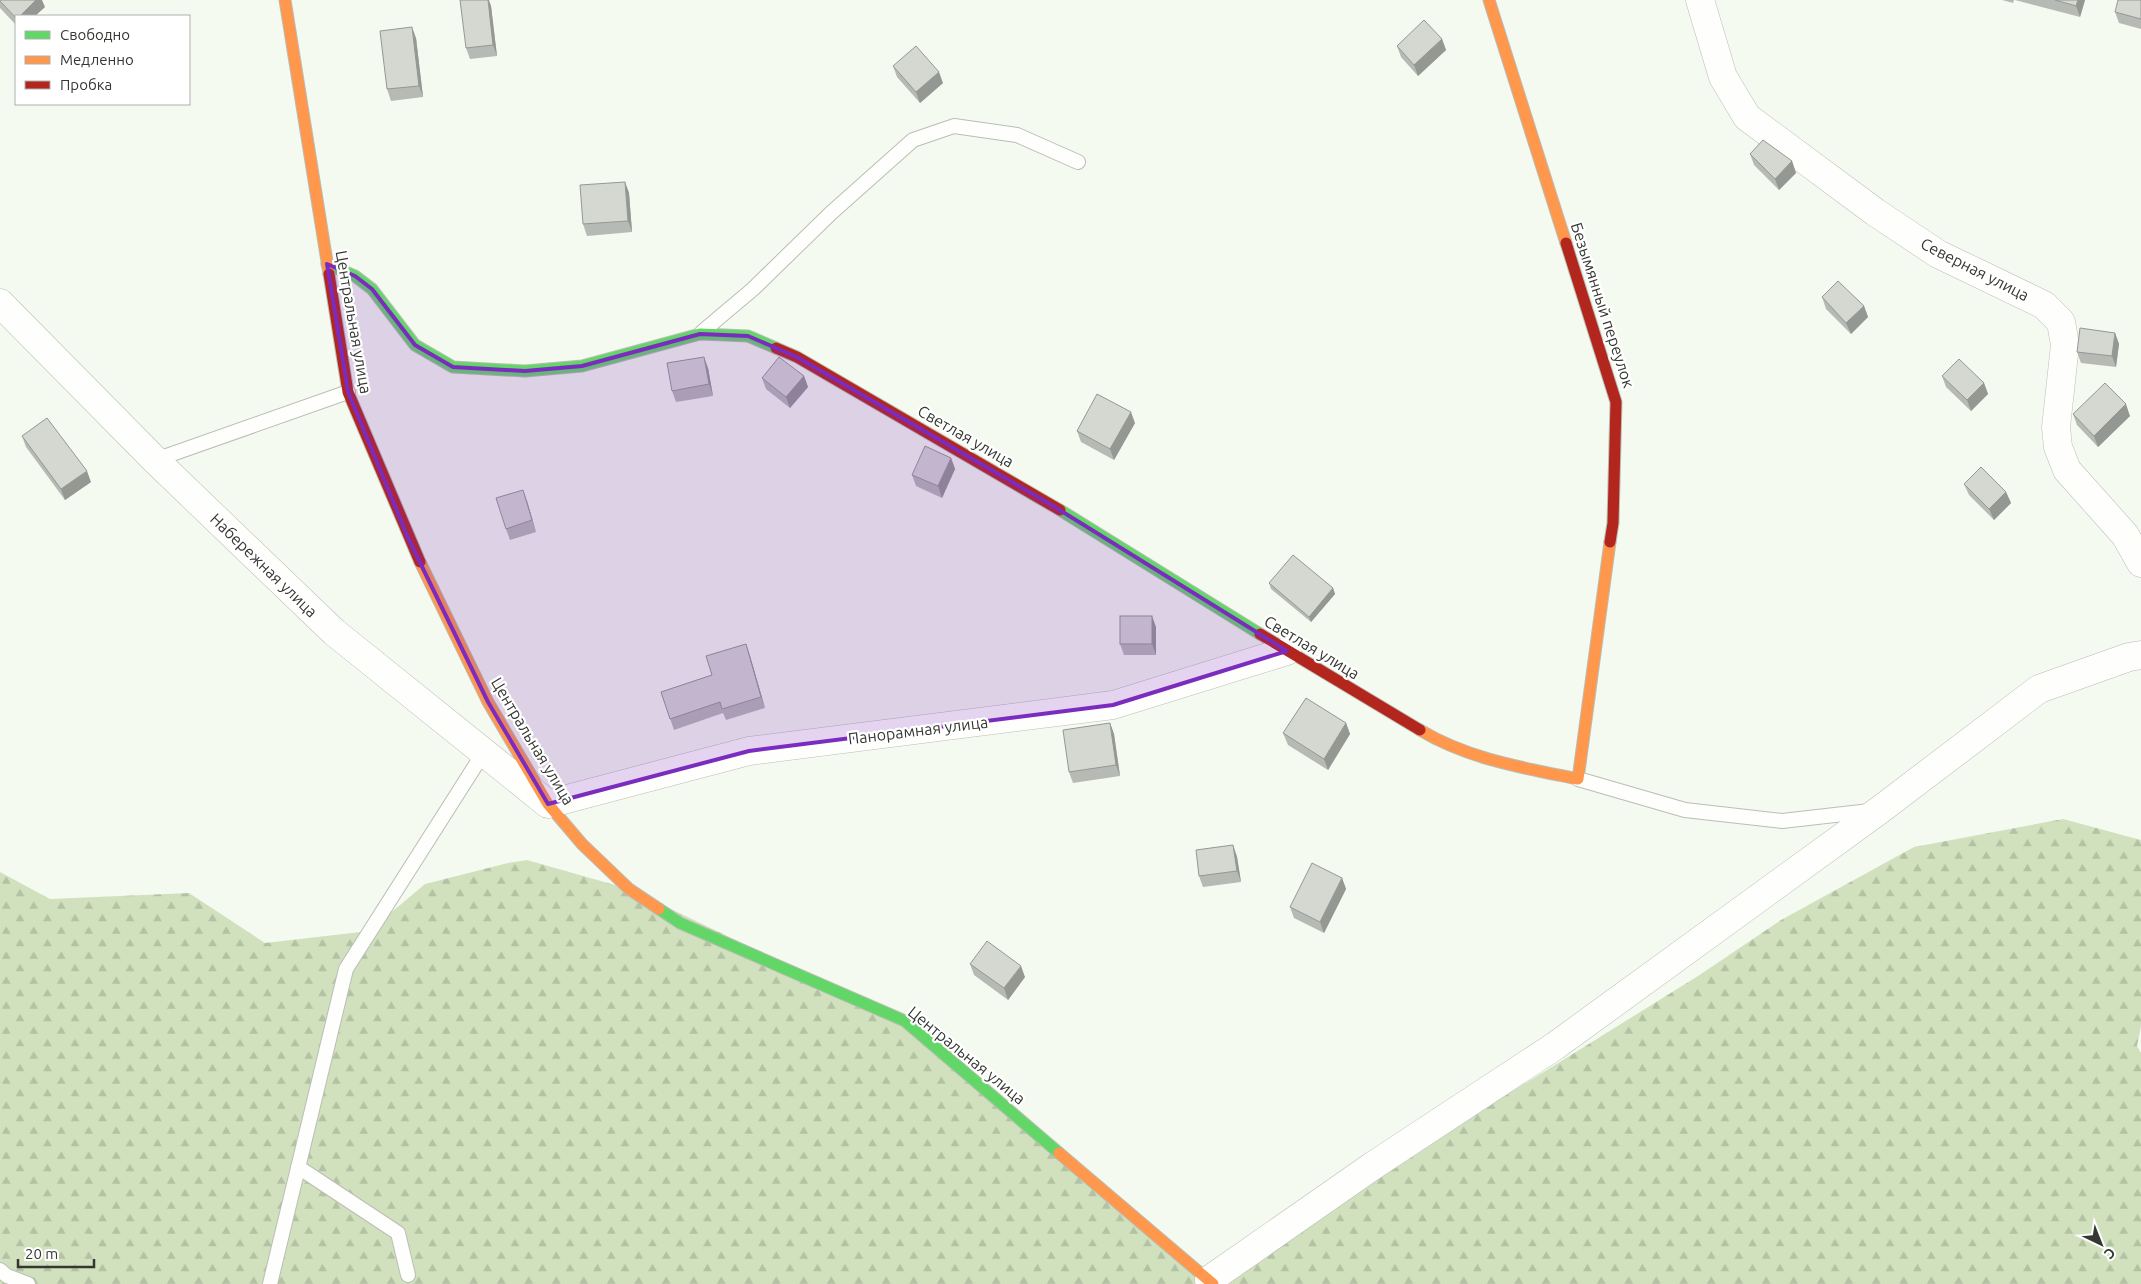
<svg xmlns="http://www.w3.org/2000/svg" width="2141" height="1284" viewBox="0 0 2141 1284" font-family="Ubuntu,sans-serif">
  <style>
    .forest { fill: url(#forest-firs) }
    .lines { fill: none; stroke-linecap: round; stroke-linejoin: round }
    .lane-casing { stroke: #babeb6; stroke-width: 16 }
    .street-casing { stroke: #babeb6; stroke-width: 29 }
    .fast-casing { stroke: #babeb6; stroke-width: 13 }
    .slow-casing { stroke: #babeb6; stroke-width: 13 }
    .jam-casing { stroke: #babeb6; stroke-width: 13 }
    .lane { stroke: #fefefd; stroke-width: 14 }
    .street { stroke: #fefefd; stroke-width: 28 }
    .fast { stroke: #63d668; stroke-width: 11 }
    .slow { stroke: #ff974d; stroke-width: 11 }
    .jam { stroke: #b3261e; stroke-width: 11 }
    .wall { fill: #b7bab4 }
    .shaded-wall { fill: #959792 }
    .building { fill: #d5d8d1; stroke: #959792 }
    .marked { fill: #7b2cbf; fill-opacity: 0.2; stroke: #7b2cbf; stroke-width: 4; stroke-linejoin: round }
    .labels { text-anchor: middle; stroke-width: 4.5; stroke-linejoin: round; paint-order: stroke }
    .street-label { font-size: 16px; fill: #353832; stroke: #fff }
  </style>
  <defs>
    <pattern id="forest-firs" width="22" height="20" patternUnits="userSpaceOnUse" patternTransform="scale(1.25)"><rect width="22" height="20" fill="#d1e1be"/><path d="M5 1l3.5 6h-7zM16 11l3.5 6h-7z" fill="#b4c2a4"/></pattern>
  </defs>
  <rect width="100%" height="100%" fill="#f5faf0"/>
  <path class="forest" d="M2063,819l78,21v186l-4,20 4,7v231h-2141v-412l50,27 139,-6 76,50 104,-12 56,-47 83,-21 19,-3 102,29 276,132 304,259 489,-304 83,-56 133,-73z"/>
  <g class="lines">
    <g class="lane-casing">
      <g id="lane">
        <path d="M702,332l51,-43 78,-76 82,-73 41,-14 63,9 61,27"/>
        <path d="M155,460l193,-68"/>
        <path d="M1578,779l107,31 97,11 88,-10"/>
        <path d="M298,1167l100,66 10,42"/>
        <path d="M0,1270l7,6 21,8"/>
        <path d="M270,1284l76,-315 138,-217"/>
      </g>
    </g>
    <g class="street-casing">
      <g id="street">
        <path d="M1700,0l23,77 24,40 128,95 63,42 106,51 17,17 4,23 -9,82 2,20 9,23 58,65 16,28"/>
        <path d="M0,303l155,157 179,172 214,172 201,-53 364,-46 174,-54"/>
        <path d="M1209,1280l165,-115 181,-119 326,-237 158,-120 90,-32 12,-2"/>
      </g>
    </g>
    <g class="fast-casing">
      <g id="fast">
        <path d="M327,264l28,12 17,13 43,56 38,22 72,4 57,-5 118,-32 48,2 28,12"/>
        <path d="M1060,510l200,124"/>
        <path d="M659,909l21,14 225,98 154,132"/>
      </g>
    </g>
    <g class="slow-casing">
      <g id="slow">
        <path d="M285,0l44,274"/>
        <path d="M1489,0l77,243"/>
        <path d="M420,562l68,140 60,102 34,40 47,45 30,20"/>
        <path d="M1420,730c48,29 104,38 158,49l32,-237"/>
        <path d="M1059,1153l154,131"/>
      </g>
    </g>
    <g class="jam-casing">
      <g id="jam">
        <path d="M1566,243l50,159 -3,121 -3,19"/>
        <path d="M329,274l19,118 72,170"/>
        <path d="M776,348l21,9 263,153"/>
        <path d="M1260,634l160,96"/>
      </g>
    </g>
    <use href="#lane" class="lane"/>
    <use href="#street" class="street"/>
    <use href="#fast" class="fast"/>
    <use href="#slow" class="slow"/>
    <use href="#jam" class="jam"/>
  </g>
  <g class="wall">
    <path d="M0,0l45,7 -10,9h-19v9l-16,-17z"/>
    <path d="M2002,0h12l-1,3z"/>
    <path d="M2015,0h70l-5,17z"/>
    <path d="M2141,0v29l-22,-6 -4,-11z"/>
    <path d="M491,6l6,50 -27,3 -4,-11z"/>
    <path d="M416,38l7,59 -32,4 -4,-12z"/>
    <path d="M1442,39l4,11 -28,26 -17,-19 -4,-11z"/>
    <path d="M893,66l50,17 -23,20 -23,-26z"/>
    <path d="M1750,154l42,7 4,12 -17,17 -25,-25z"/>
    <path d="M625,182l4,11 3,39 -45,4 -4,-12z"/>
    <path d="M1822,297l42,9 4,11 -17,17 -25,-25z"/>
    <path d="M2115,333l4,11 -3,23 -35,-4 -4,-11z"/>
    <path d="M708,368l5,28 -37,6 -4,-11z"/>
    <path d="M804,376l4,11 -18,21 -24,-19 -4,-11z"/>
    <path d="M1942,376l42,7 4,11 -17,17 -25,-24z"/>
    <path d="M2073,414l57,2 -32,31 -21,-22z"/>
    <path d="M1135,423l-21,37 -33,-18 -4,-11z"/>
    <path d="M22,436l69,46 -26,18 -39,-53z"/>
    <path d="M951,458l4,11 -13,29 -26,-12 -4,-11z"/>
    <path d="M1964,484l42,8 5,11 -17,17 -25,-25z"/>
    <path d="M527,501l9,31 -26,8 -4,-11z"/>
    <path d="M1269,583l64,5 2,6 -24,28 -40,-33z"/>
    <path d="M1156,627v28h-32l-4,-11z"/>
    <path d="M746,644l4,12 15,52 -39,12 -3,-7 -49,17 -13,-38 51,-17z"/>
    <path d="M1110,723l4,11 6,42 -47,7 -4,-11z"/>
    <path d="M1346,723l4,11 -22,36 -40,-25 -5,-12z"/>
    <path d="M1233,845l4,12 4,25 -38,5 -4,-11z"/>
    <path d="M1342,878l4,11 -22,44 -30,-15 -4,-11z"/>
    <path d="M970,964l55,13 -17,23 -34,-25z"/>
  </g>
  <g class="shaded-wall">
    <path d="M36,0h6l3,7 -10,9h-15z"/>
    <path d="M488,0h1l2,6 6,50 -4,-11z"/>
    <path d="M2078,0h7l-5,17 -4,-11z"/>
    <path d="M412,27l4,11 7,59 -4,-11z"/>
    <path d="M1442,39l4,11 -28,26 -4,-11z"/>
    <path d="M939,72l4,11 -23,20 -4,-11z"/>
    <path d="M1792,161l4,12 -17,17 -4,-11z"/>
    <path d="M625,182l4,11 3,39 -4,-11z"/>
    <path d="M1864,306l4,11 -17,17 -5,-11z"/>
    <path d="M2115,333l4,11 -3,23 -4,-11z"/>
    <path d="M704,357l4,11 5,28 -4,-12z"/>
    <path d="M804,376l4,11 -18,21 -4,-11z"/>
    <path d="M1984,383l4,11 -17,17 -4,-11z"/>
    <path d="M2126,404l4,12 -32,31 -4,-11z"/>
    <path d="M1131,412l4,11 -21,37 -4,-11z"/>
    <path d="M951,458l4,11 -13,29 -4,-12z"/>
    <path d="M87,471l4,11 -26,18 -4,-11z"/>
    <path d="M523,490l4,11 9,31 -4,-12z"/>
    <path d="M2006,492l5,11 -17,17 -5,-11z"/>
    <path d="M1333,588l2,6 -24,28 -2,-5z"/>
    <path d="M1152,616l4,11v28l-4,-11z"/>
    <path d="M746,644l4,12 15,52 -4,-11z"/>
    <path d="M1110,723l4,11 6,42 -4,-11z"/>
    <path d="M1346,723l4,11 -22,36 -4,-11z"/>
    <path d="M1233,845l4,12 4,25 -4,-11z"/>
    <path d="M1342,878l4,11 -22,44 -4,-11z"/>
    <path d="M1021,966l4,11 -17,23 -4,-12z"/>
  </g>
  <g class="building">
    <path d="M0,0h36l-16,16h-4v2l-16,-17z"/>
    <path d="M460,0h28l5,45 -27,3z"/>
    <path d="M2055,0h23l-2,6z"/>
    <path d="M2118,0h23v19l-26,-7z"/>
    <path d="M1424,20l18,19 -28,26 -17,-19z"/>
    <path d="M412,27l7,59 -32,3 -7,-58z"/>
    <path d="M916,46l23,26 -23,20 -23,-26z"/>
    <path d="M1763,140l29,21 -17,18 -25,-25z"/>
    <path d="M625,182l3,39 -45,3 -3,-39z"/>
    <path d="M1838,281l26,25 -18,17 -24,-26z"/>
    <path d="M2080,328l35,5 -3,23 -35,-4z"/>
    <path d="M704,357l5,27 -37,7 -5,-28z"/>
    <path d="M779,357l25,19 -18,21 -24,-19z"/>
    <path d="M1959,359l25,24 -17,17 -25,-24z"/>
    <path d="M2105,383l21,21 -32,32 -21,-22z"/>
    <path d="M1097,394l34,18 -21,37 -33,-18z"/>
    <path d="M47,418l40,53 -26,18 -39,-53z"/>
    <path d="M925,446l26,12 -13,28 -26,-11z"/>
    <path d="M1981,467l25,25 -17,17 -25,-25z"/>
    <path d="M523,490l9,30 -26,9 -10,-31z"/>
    <path d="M1293,555l40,33 -24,29 -40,-34z"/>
    <rect x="1120" y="616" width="32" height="28"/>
    <path d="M746,644l15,53 -39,12 -2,-7 -50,17 -9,-27 51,-17 -6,-19z"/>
    <path d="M1306,698l40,25 -22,36 -41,-26z"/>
    <path d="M1110,723l6,42 -47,7 -6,-42z"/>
    <path d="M1233,845l4,26 -38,5 -3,-26z"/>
    <path d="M1312,863l30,15 -22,44 -30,-15z"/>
    <path d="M987,941l34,25 -17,22 -34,-24z"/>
  </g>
  <path class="marked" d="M327,264l28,12 17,13 43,56 38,22 72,4 57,-5 118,-32 48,2 49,21 253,147 237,147 -174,54 -364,46 -201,53 -60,-102 -80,-164 -60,-146z"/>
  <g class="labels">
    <g class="street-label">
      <text transform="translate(1975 269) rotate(27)" y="6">Северная улица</text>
      <text transform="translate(1603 305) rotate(72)" y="6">Безымянный переулок</text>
      <text transform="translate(354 322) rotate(80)" y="6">Центральная улица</text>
      <text transform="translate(966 436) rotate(30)" y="6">Светлая улица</text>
      <text transform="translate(264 565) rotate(44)" y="6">Набережная улица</text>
      <text transform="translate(1312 647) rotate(31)" y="6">Светлая улица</text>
      <text transform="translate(918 730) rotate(-7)" y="6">Панорамная улица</text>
      <text transform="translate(533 741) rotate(59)" y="6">Центральная улица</text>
      <text transform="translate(967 1055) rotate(39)" y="6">Центральная улица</text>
    </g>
  </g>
  <rect x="15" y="15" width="175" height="90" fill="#ffffff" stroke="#aeafad"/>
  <rect x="25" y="31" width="25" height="8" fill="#63d668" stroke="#aeafad"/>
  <text x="60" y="40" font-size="15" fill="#353832">Свободно</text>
  <rect x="25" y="56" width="25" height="8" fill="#ff974d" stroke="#aeafad"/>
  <text x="60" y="65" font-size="15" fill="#353832">Медленно</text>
  <rect x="25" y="81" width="25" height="8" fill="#b3261e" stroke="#aeafad"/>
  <text x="60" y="90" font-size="15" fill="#353832">Пробка</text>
  <g transform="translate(2101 1244) rotate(137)" stroke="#ffffff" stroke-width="4" paint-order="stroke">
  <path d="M0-4L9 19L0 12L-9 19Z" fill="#353832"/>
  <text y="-8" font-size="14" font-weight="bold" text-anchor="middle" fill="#353832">С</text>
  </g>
  <path d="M18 1259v8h76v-8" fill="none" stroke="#353832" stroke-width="2.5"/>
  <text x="25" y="1259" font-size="15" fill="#353832" stroke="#ffffff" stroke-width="4" paint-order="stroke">20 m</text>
</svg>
